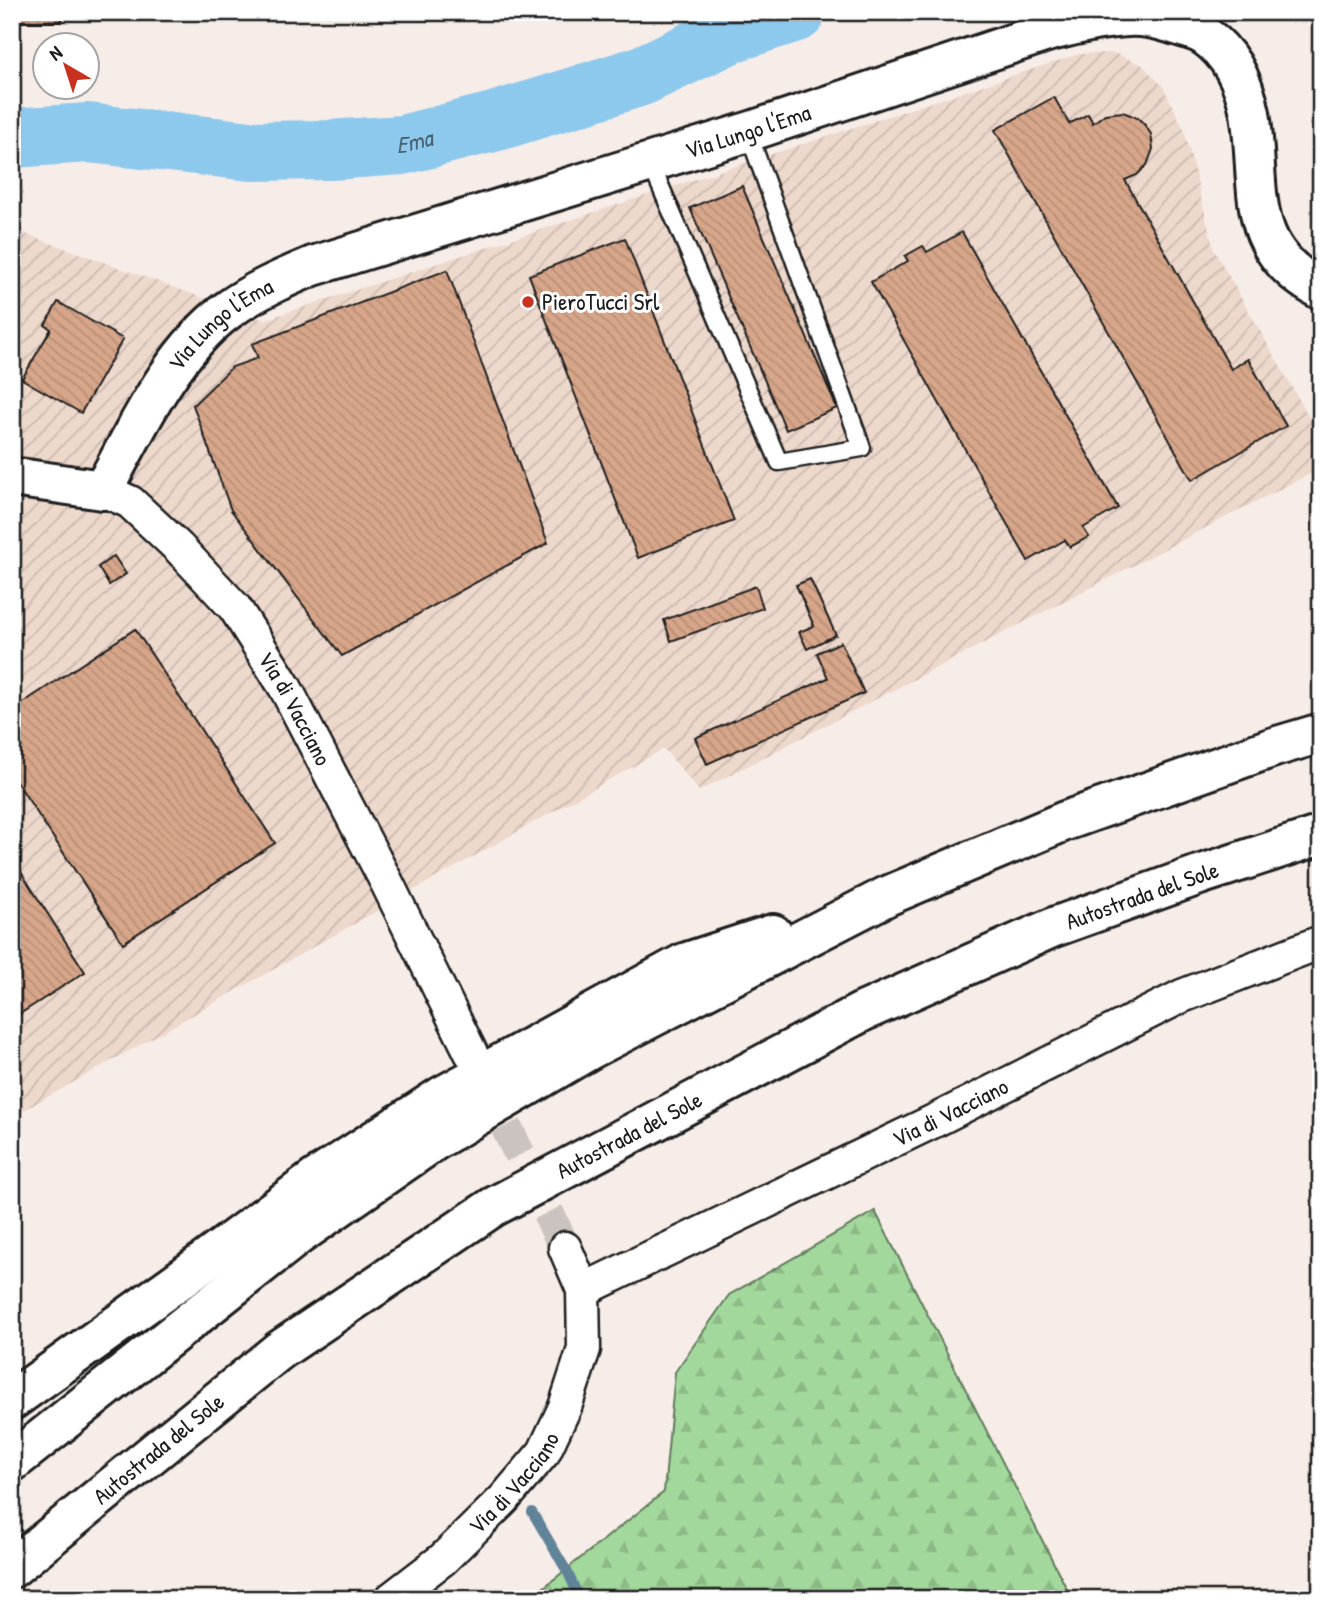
<svg xmlns="http://www.w3.org/2000/svg" width="1333" height="1611" viewBox="0 0 1333 1611" font-family="'Patrick Hand',sans-serif">
  <style>
    .industrial { fill: url(#industrial-furrows) }
    .forest { fill: url(#forest-firs); stroke: #607a5c; stroke-width: 2 }
    .lines { fill: none; stroke-linecap: round; stroke-linejoin: round }
    .stream { stroke: #608399; stroke-width: 10 }
    .river { stroke: #8dc8ed; stroke-width: 60 }
    .building { fill: url(#building-back-hatch); stroke: #1c1c1c; stroke-width: 2 }
    .street-tunnel { stroke: #cbc3bf; stroke-width: 32; stroke-dasharray: 32 16; stroke-linecap: butt }
    .lane-casing { stroke: #1c1c1c; stroke-width: 21 }
    .street-casing { stroke: #1c1c1c; stroke-width: 37 }
    .secondary-casing { stroke: #1c1c1c; stroke-width: 44 }
    .highway-casing { stroke: #1c1c1c; stroke-width: 44 }
    .lane { stroke: #fff; stroke-width: 16 }
    .street { stroke: #fff; stroke-width: 32 }
    .secondary { stroke: #fff; stroke-width: 38 }
    .highway { stroke: #fff; stroke-width: 38 }
    .poi-dot { fill: #c8321e; stroke: #fff; stroke-width: 2.5 }
    .labels { text-anchor: middle; stroke-width: 6; stroke-linejoin: round; paint-order: stroke }
    .street-label { font-size: 23px; fill: #1c1c1c; stroke: #fff }
    .poi-label { font-size: 23px; fill: #1c1c1c; stroke: #fff; text-anchor: start }
    .water-label { font-size: 24px; font-style: italic; fill: #496170; stroke: #fff }
  </style>
  <defs>
    <pattern id="industrial-furrows" width="10" height="10" patternUnits="userSpaceOnUse" patternTransform="scale(1.75)"><rect width="10" height="10" fill="#edd8cc"/><path d="M-1 1l2-2M0 10L10 0M9 11l2-2" fill="none" stroke="#cbb9af"/></pattern>
    <pattern id="forest-firs" width="22" height="20" patternUnits="userSpaceOnUse" patternTransform="scale(1.75)"><rect width="22" height="20" fill="#a3d89c"/><path d="M5 1l3.5 6h-7zM16 11l3.5 6h-7z" fill="#8cb986"/></pattern>
    <pattern id="building-back-hatch" width="6" height="6" patternUnits="userSpaceOnUse" patternTransform="scale(1.75)"><rect width="6" height="6" fill="#d7a68a"/><path d="M-1 5l2 2M0 0l6 6M5-1l2 2" fill="none" stroke="#b88e76"/></pattern>
  </defs>
  <rect width="100%" height="100%" fill="#f7ede8"/>
  <filter id="ink" filterUnits="userSpaceOnUse"><feTurbulence type="fractalNoise" baseFrequency=".0143" numOctaves="2"/><feDisplacementMap in="SourceGraphic" scale="14" xChannelSelector="R" yChannelSelector="G"/><feConvolveMatrix kernelMatrix="1 2 1 2 8 2 1 2 1" color-interpolation-filters="sRGB"/></filter>
  <g filter="url(#ink)">
    <path class="industrial" d="M1114,53l27,11 22,22 21,43 30,121 107,188v30l-622,323 -35,-42 -652,368v-888l252,91 815,-266z"/>
    <path class="forest" d="M875,1211l197,388h-543l135,-107 11,-120 54,-77z"/>
    <g class="lines">
      <path class="stream" d="M532,1512l36,61 12,26"/>
      <path class="river" id="s1" d="M12,138l76,-5 163,18 79,-1 72,-5 95,-24 144,-45 90,-43 65,-21"/>
    </g>
    <g class="building">
      <rect x="12" y="12" width="50" height="10"/>
      <path d="M1054,97l15,27 19,-10 5,9 12,-9 18,-2 15,6 6,6 7,10 2,15 -6,16 -10,10 -12,5 106,189 17,-10 38,67 -94,54 -197,-350z"/>
      <path d="M742,186l95,222 -51,22 -96,-222z"/>
      <path d="M962,232l156,276 -35,20 6,9 -19,10 -5,-7 -37,21 -157,-279 37,-21 -3,-5 18,-10 4,6z"/>
      <path d="M625,238l109,283 -96,37 -109,-283z"/>
      <path d="M447,270l101,273 -206,113 -111,-146 -38,-105 39,-38 26,-9 -6,-14z"/>
      <path d="M58,302l65,37 -42,74 -59,-34 29,-50 -6,-4z"/>
      <path d="M114,556l12,18 -17,11 -11,-18z"/>
      <path d="M810,579l26,56 -29,14 -8,-17 15,-6 -18,-41z"/>
      <path d="M756,586l7,22 -92,33 -7,-21z"/>
      <path d="M135,629l140,214 -152,100 -111,-168v-65z"/>
      <path d="M841,642l23,51 -157,71 -12,-26 133,-60 -11,-25z"/>
      <path d="M12,858l73,114 -73,47z"/>
    </g>
    <g class="lines">
      <path class="street-tunnel" d="M485,1083l80,165"/>
      <g class="lane-casing">
        <path id="lane" d="M650,162l129,300 83,-14 -114,-316"/>
      </g>
      <g class="street-casing">
        <g id="street">
          <path id="s2" d="M103,490l27,12 49,46 56,60 50,79 102,196 84,170"/>
          <path id="s3" d="M583,1290l353,-170 246,-124 139,-54"/>
          <path id="s4" d="M391,1599l52,-40 61,-60 40,-47 21,-45 19,-58 -1,-59 -18,-42"/>
        </g>
      </g>
      <g class="secondary-casing">
        <g id="secondary">
          <path id="s5" d="M12,477l91,13c33,-60 68,-138 125,-180 26,-19 56,-32 85,-44l435,-134 302,-101c26,-6 51,-13 78,-14 15,-1 28,2 42,6 11,4 26,7 35,13 26,18 39,47 45,77 12,73 -9,134 71,177"/>
        </g>
      </g>
      <g class="highway-casing">
        <g id="highway">
          <path d="M12,1400l166,-119 137,-102 127,-83 242,-133 89,-29"/>
          <path d="M12,1462l284,-225 140,-97 153,-90 298,-154 178,-75 209,-74 47,-14"/>
          <path id="s6" d="M12,1568l268,-218 213,-143 369,-195 192,-85 145,-52 122,-40"/>
        </g>
      </g>
      <use href="#lane" class="lane"/>
      <use href="#street" class="street"/>
      <use href="#secondary" class="secondary"/>
      <use href="#highway" class="highway"/>
    </g>
  </g>
  <circle class="poi-dot" cx="528" cy="302" r="7"/>
  <g class="labels">
    <g class="street-label">
      <text dy="8" stroke="none"><textPath href="#s5" startOffset="864">Via Lungo l'Ema</textPath></text>
      <text dy="8" stroke="none"><textPath href="#s5" startOffset="298">Via Lungo l'Ema</textPath></text>
      <text dy="8" stroke="none"><textPath href="#s2" startOffset="296">Via di Vacciano</textPath></text>
      <text dy="8" stroke="none"><textPath href="#s6" startOffset="1323">Autostrada del Sole</textPath></text>
      <text dy="8" stroke="none"><textPath href="#s3" startOffset="408">Via di Vacciano</textPath></text>
      <text dy="8" stroke="none"><textPath href="#s6" startOffset="756">Autostrada del Sole</textPath></text>
      <text dy="8" stroke="none"><textPath href="#s6" startOffset="189">Autostrada del Sole</textPath></text>
      <text dy="8" stroke="none"><textPath href="#s4" startOffset="170">Via di Vacciano</textPath></text>
    </g>
    <g class="poi-label">
      <text x="542" y="310">PieroTucci Srl</text>
    </g>
    <g class="water-label">
      <text dy="8" stroke="none"><textPath href="#s1" startOffset="404">Ema</textPath></text>
    </g>
  </g>
  <rect width="1333" height="1611" fill="none" stroke="#fff" stroke-width="42"/>
  <rect x="21" y="21" width="1291" height="1569" fill="none" stroke="#1c1c1c" stroke-width="2.5" filter="url(#ink)"/>
  <g transform="translate(66 66) rotate(321)"><circle r="33" fill="#ffffff" stroke="#a4a4a4" stroke-width="2"/>
  <path d="M0-5L12 26L0 18L-12 26Z" fill="#c8321e"/>
  <text y="-10" font-size="19" font-weight="bold" text-anchor="middle" fill="#1c1c1c">N</text>
  </g>
</svg>
